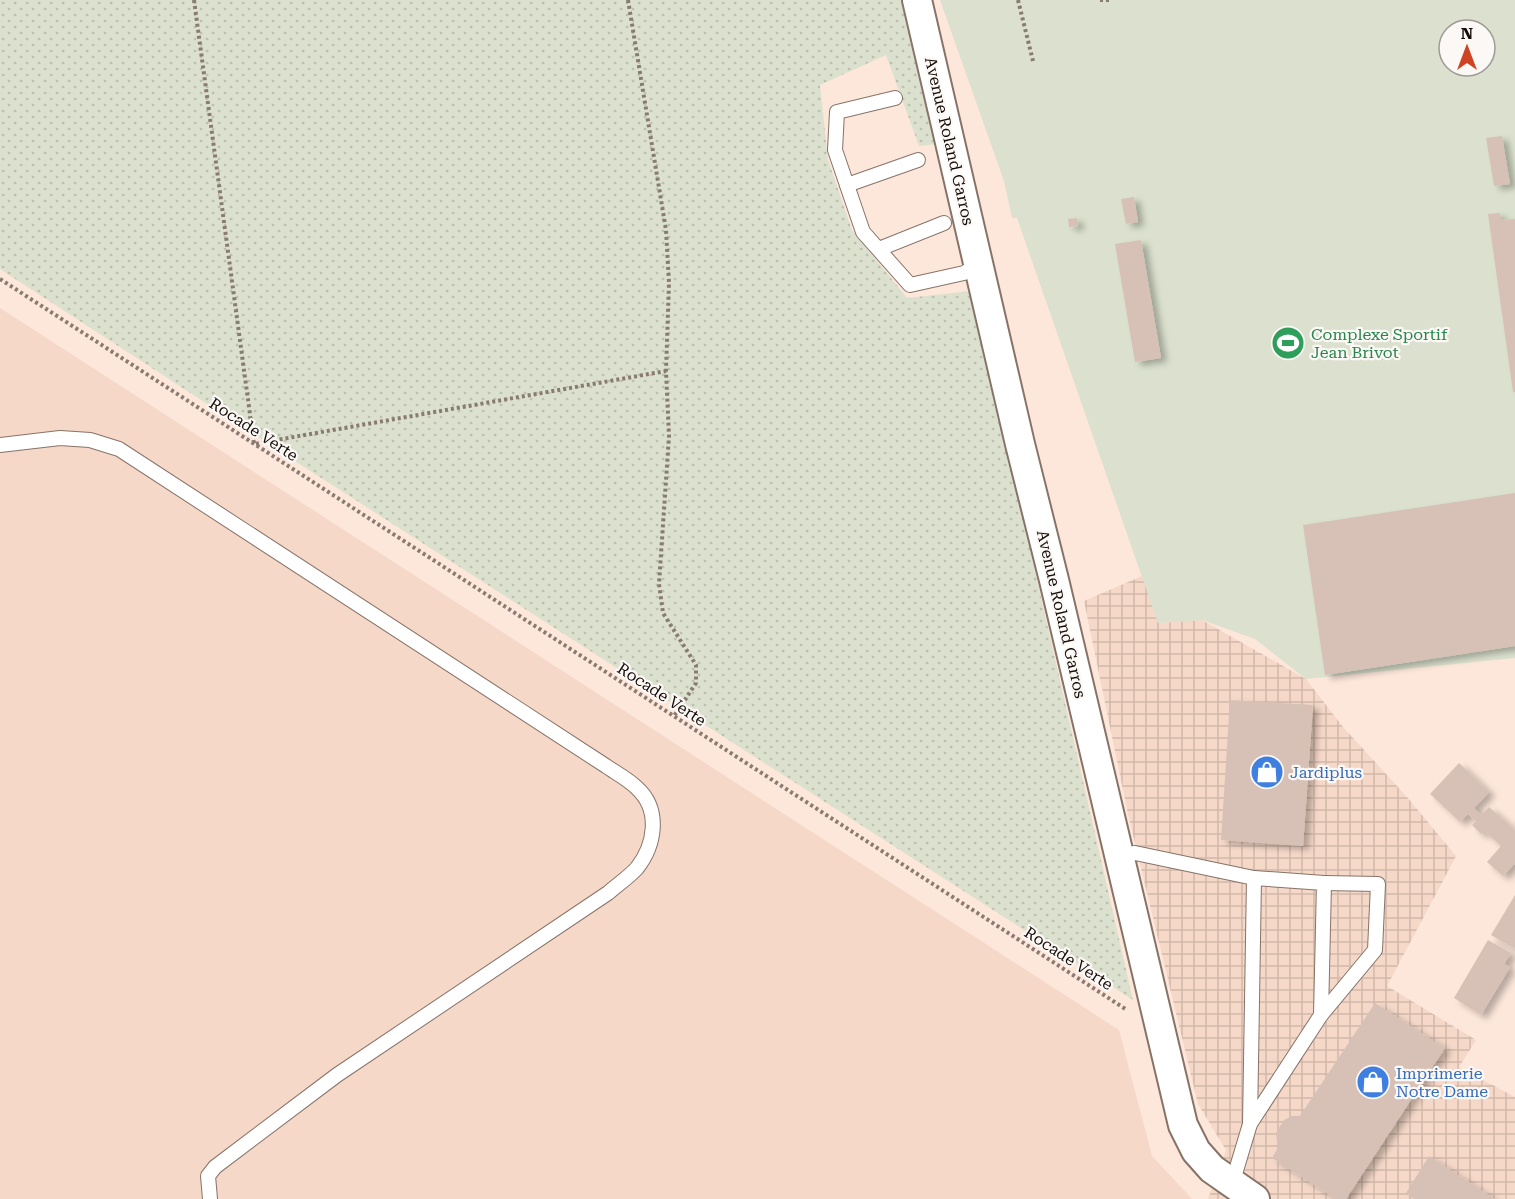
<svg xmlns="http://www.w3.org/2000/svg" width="1515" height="1199" viewBox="0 0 1515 1199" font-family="'Roboto Serif',serif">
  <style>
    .built { fill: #f5d8c8 }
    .industrial { fill: url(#industrial-grid) }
    .grass { fill: url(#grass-dots) }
    .garden { fill: #dbe1ce; fill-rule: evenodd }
    .building { fill: #d7c1b6; filter: url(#shadow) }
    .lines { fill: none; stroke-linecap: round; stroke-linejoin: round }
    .lane-casing { stroke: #877368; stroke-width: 16 }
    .street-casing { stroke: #877368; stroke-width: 32 }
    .path { stroke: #897a72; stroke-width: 4; stroke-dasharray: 3 3; stroke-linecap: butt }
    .lane { stroke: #fff; stroke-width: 14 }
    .street { stroke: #fff; stroke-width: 28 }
    .labels { text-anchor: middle; stroke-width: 4.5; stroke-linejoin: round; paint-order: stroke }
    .street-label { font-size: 16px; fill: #130c08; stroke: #fcf8f5 }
    .leisure-label { font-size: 16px; fill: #27864d; stroke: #fcf8f5; text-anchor: start }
    .shop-label { font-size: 16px; fill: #366cbe; stroke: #fcf8f5; text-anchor: start }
  </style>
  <defs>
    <pattern id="industrial-grid" width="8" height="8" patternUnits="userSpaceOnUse" patternTransform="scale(1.5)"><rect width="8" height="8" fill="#f5d8c8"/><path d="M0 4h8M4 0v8" fill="none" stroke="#d1b8aa"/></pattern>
    <pattern id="grass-dots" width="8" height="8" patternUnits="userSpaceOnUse" patternTransform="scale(1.5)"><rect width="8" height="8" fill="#dbe1ce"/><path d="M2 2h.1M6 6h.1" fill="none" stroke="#bbc0af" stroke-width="1.8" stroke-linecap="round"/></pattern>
    <filter id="shadow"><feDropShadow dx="6" dy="4" stdDeviation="3" flood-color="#0004"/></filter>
  </defs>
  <rect width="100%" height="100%" fill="#fde6da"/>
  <path class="built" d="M0,308l1119,722 33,126 40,43h-1192z"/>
  <path class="industrial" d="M1142,576l17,47 43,-3 104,59 37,48 64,70 49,59 -69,130 89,54 -17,27 56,30v102h-307l18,-49 -28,-46 -70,-290 -44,-213z"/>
  <path class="grass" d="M0,0h902l35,144 -18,2 -33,-91 -66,30 8,75 24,70 55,68 64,-7 162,709 -835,-537 -298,-194z"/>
  <path class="garden" d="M940,0h575v658l-209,21 -51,-40 -53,-19 -44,3 -141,-405h-5l-8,-37zM1449,30h36v36h-36z"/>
  <g class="building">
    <path d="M1502,136l8,48 -16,2 -8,-48z"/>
    <path d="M1134,197l4,25 -12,2 -5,-25z"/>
    <path d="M1500,213l1,7 14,-1v173h-2l-25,-178z"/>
    <path d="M1077,218l1,8 -9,1 -1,-8z"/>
    <path d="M1141,240l20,118 -26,4 -20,-118z"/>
    <path d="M1515,493v153l-190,29 -22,-150z"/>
    <path d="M1230,700l83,5 -10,141 -82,-6z"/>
    <path d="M1459,763l30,29 -15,16 7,7 8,-8 26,23v35l-1,-1 -11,12 -16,-14 14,-16 -17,-15 -3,3 -9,-9 4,-4 -8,-7 -8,8 -30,-28z"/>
    <path d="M1515,895v54l-24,-14z"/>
    <path d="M1488,940l23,13 -7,11 6,3 -29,48 -27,-17z"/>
    <path d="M1375,1003l70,45 -99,151h-10l-64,-41 6,-10 -2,-15 8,-13 8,-4h8z"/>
    <path d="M1429,1156l66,43h-80l-9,-6z"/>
  </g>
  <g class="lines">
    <g class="lane-casing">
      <g id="lane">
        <path d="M895,98l-58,14 -2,38 28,82 47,53 54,-12 15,-9"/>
        <path d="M847,185l71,-25"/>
        <path d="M879,249l65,-26"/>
        <path d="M0,445l60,-7 30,2 29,9 487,317c10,7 22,13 31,22 24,22 18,57 0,80 -8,9 -20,17 -29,25l-271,182 -122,92 -7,9 2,23"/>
        <path d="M1119,856l16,-3 119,25 -4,246 -18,60"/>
        <path d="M1321,1015l54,-65 3,-66 -54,-1"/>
        <path d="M1250,1124l71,-109 3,-132 -70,-5"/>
      </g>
    </g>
    <g class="street-casing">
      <path id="street" d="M917,0l103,444 34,136 129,545 13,26 16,18 43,30"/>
    </g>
    <g class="path">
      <path d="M194,0l60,444 412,-73"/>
      <path d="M628,0l38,230 3,53 -3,88 3,65 -10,148 4,29 33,52v18l-22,33"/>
      <path d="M1018,0l15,61"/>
      <path d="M1100,0h10"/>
      <path d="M0,279l1127,731"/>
    </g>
    <use href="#lane" class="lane"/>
    <use href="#street" class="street"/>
  </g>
  <defs>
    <g id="stadium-disc" transform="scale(1.725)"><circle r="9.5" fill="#2e9e5b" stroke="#fcf8f5"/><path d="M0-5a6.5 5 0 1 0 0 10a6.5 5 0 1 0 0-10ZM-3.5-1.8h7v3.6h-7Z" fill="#fff"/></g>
    <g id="shop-disc" transform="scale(1.725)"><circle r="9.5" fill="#3f7fe0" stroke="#fcf8f5"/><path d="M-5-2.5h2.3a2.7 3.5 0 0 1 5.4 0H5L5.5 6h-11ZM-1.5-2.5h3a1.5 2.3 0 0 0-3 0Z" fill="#fff"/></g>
  </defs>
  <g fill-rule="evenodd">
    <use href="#stadium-disc" x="1288" y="343"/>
    <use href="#shop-disc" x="1267" y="772"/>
    <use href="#shop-disc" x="1373" y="1082"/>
  </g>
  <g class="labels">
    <g class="street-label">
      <text transform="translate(950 141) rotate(77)" y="6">Avenue Roland Garros</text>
      <text transform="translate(254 429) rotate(33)" y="6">Rocade Verte</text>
      <text transform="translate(1062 614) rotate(77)" y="6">Avenue Roland Garros</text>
      <text transform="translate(662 694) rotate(33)" y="6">Rocade Verte</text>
      <text transform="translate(1069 958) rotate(33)" y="6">Rocade Verte</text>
    </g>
    <g class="leisure-label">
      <text x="1311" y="340">Complexe Sportif<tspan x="1311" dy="18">Jean Brivot</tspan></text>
    </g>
    <g class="shop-label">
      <text x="1290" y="778">Jardiplus</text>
      <text x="1396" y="1079">Imprimerie<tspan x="1396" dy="18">Notre Dame</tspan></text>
    </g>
  </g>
  <g transform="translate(1467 48)"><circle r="28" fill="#fcf8f5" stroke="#9f9a96" stroke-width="1.5"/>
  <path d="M0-4.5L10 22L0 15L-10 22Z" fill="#ce4422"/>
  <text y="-9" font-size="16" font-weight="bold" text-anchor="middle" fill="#130c08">N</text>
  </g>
</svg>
